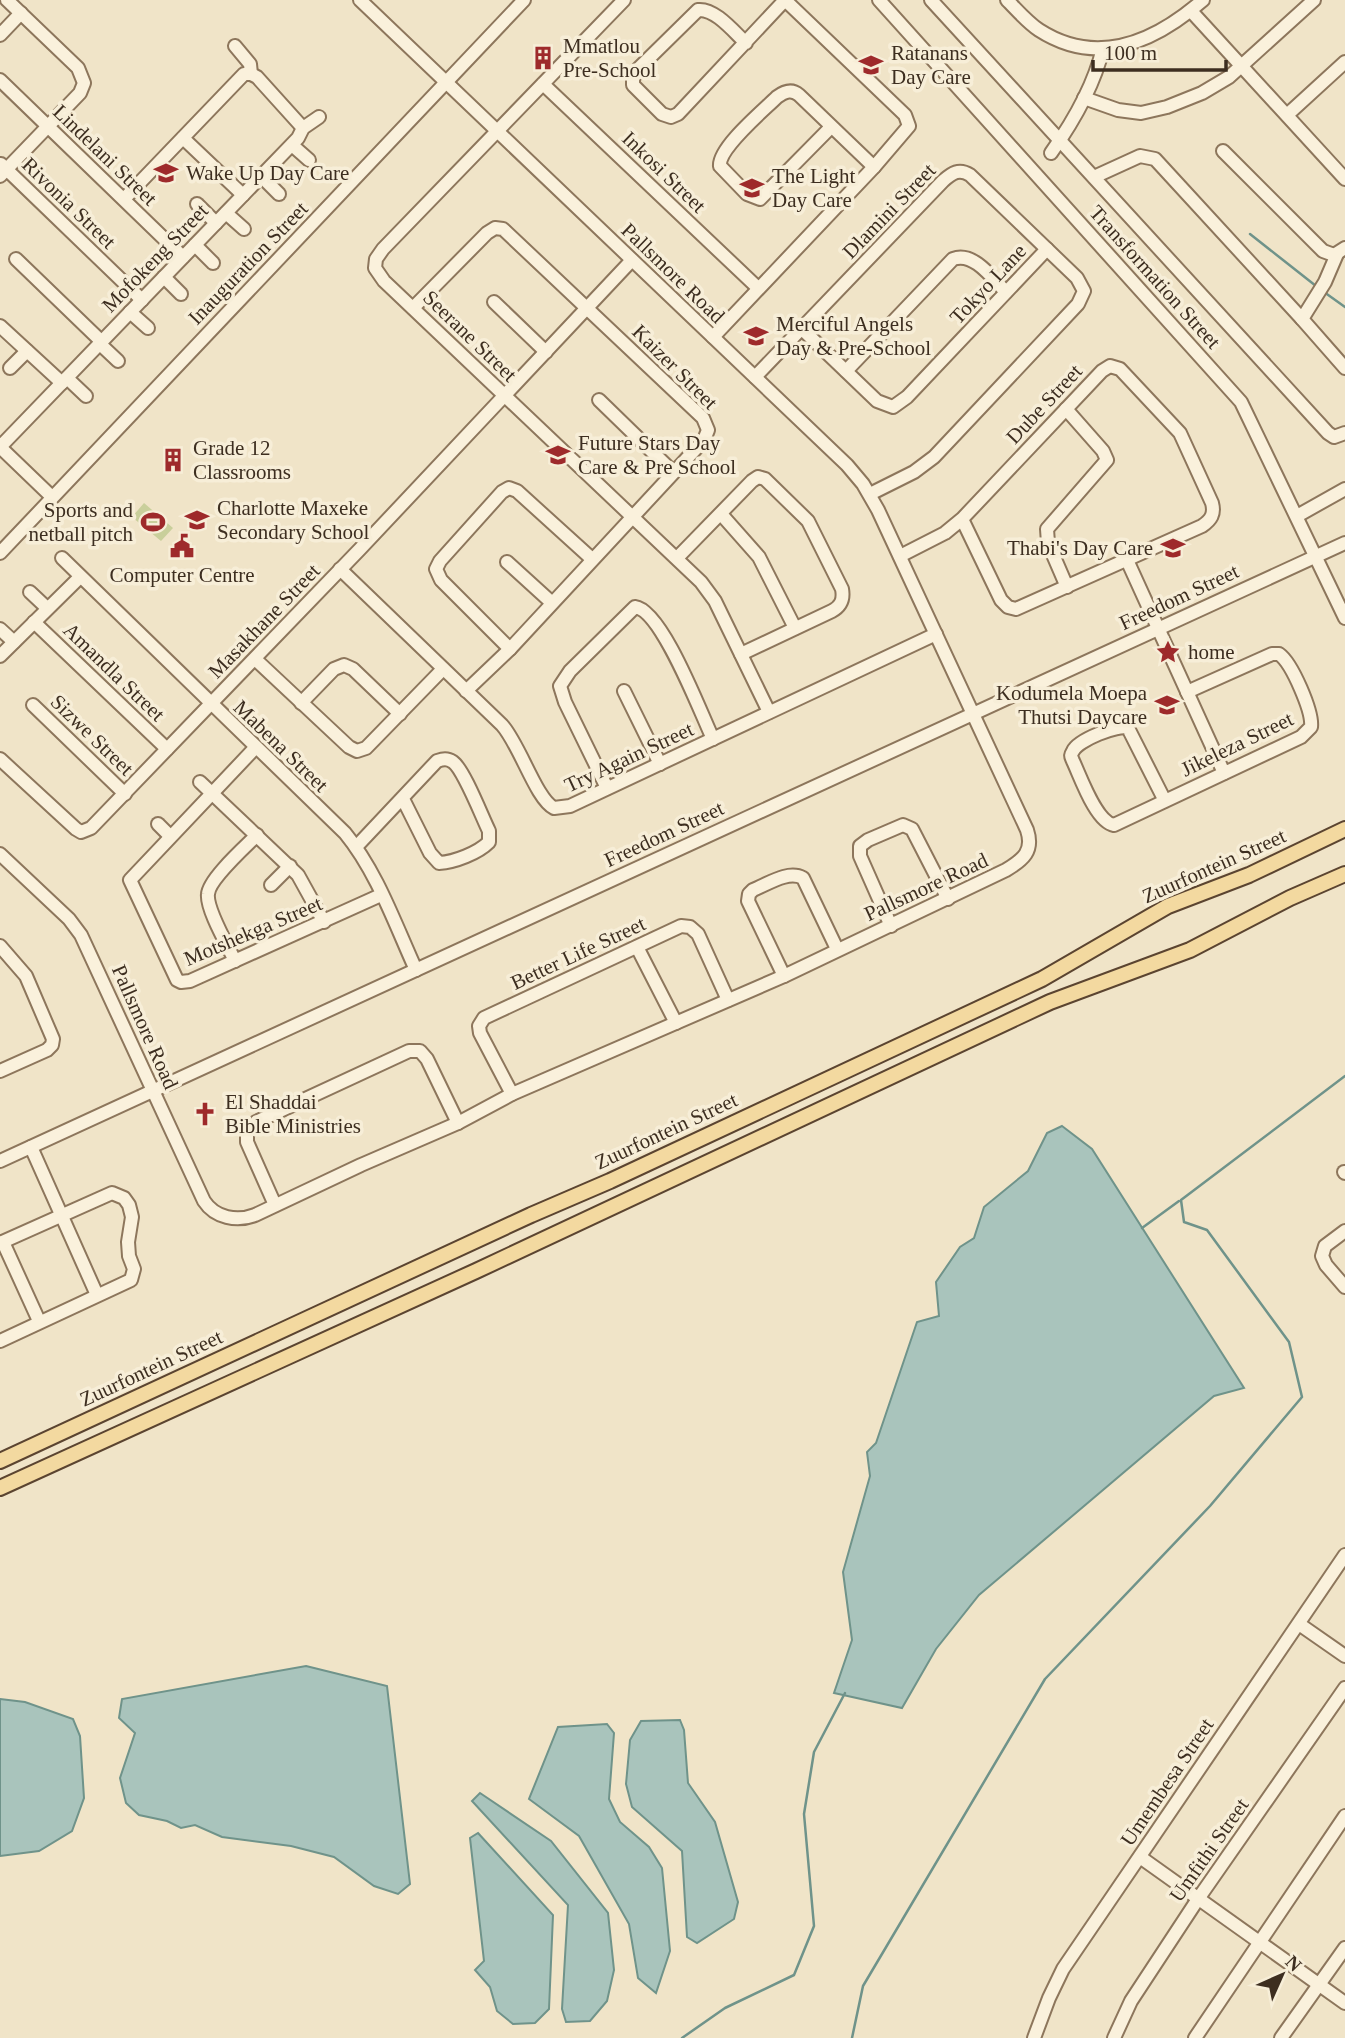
<svg xmlns="http://www.w3.org/2000/svg" width="1345" height="2038" viewBox="0 0 1345 2038" font-family="'Times New Roman',serif">
  <style>
    .green { fill: #c9cf9b }
    .water { fill: #a9c4bc; stroke: #6f938a; stroke-width: 2 }
    .lines { fill: none; stroke-linecap: round; stroke-linejoin: round }
    .stream { stroke: #6f938a; stroke-width: 2.5 }
    .minor-casing { stroke: #8d765c; stroke-width: 16 }
    .major-casing { stroke: #5b4430; stroke-width: 18 }
    .minor { stroke: #faf1dc; stroke-width: 12 }
    .major { stroke: #f3d9a0; stroke-width: 14 }
    .labels { text-anchor: middle; stroke-width: 7; stroke-linejoin: round; paint-order: stroke }
    .poi-label { font-size: 21px; fill: #3d2e20; stroke: #f7eed8; text-anchor: start }
    .street-label { font-size: 21px; fill: #3d2e20; stroke: #f7eed8 }
  </style>
  <rect width="100%" height="100%" fill="#f0e4c8"/>
  <path class="green" d="M144,503l29,25 -12,13 -29,-24z"/>
  <g class="water">
    <path d="M1062,1126l30,23 152,239 -30,8 -235,199 -43,54 -34,59 -68,-15 18,-53 -9,-68 27,-96 -3,-24 9,-9 41,-121 22,-6 -3,-34 24,-35 14,-9 10,-31 44,-36 19,-38z"/>
    <path d="M306,1666l81,20 23,198 -12,10 -24,-8 -40,-29 -43,-11 -69,-9 -27,-12 -14,3 -14,-7 -28,-6 -13,-12 -6,-25 15,-45 -16,-15 3,-19z"/>
    <path d="M0,1699l25,3 48,17 7,17 4,62 -12,33 -33,20 -39,5z"/>
    <path d="M680,1720l4,10 4,53 27,39 23,80 -4,17 -37,24 -10,-6 -5,-86 -50,-44 -6,-23 4,-44 11,-19z"/>
    <path d="M607,1724l7,9 -5,66 11,23 29,25 13,21 8,83 -14,42 -18,-15 -9,-54 -50,-88 -50,-37 29,-72z"/>
    <path d="M480,1793l71,48 57,72 6,57 -7,31 -17,20 -24,1 -4,-13 6,-104 -96,-104z"/>
    <path d="M478,1833l75,82 -4,94 -14,14 -22,1 -16,-13 -7,-24 -15,-17 9,-9 -14,-123z"/>
  </g>
  <g class="lines">
    <g class="stream">
      <path d="M1250,234l66,52"/>
      <path d="M1324,292l21,15"/>
      <path d="M1142,1228l37,-27"/>
      <path d="M682,2038l43,-30 69,-33 20,-49 -10,-112 10,-62 31,-59"/>
      <path d="M852,2038l11,-52 182,-307 165,-173 92,-109 -13,-55 -82,-112 -23,-8 -3,-22 164,-124"/>
    </g>
    <g class="minor-casing">
      <g id="minor">
        <path d="M624,0l-241,249 -7,10 -1,9 9,13 317,301 14,19 54,111"/>
        <path d="M879,0l362,402 104,216"/>
        <path d="M931,0l397,433 6,4 11,-4"/>
        <path d="M1007,0c10,10 20,22 32,30 59,38 117,11 164,-30"/>
        <path d="M1191,11l154,168"/>
        <path d="M0,35l21,-22"/>
        <path d="M746,43c-12,-11 -31,-35 -48,-33l-60,59 -5,10v6l29,29 9,3 7,-3 107,-114"/>
        <path d="M235,46l15,18 1,10"/>
        <path d="M0,80l183,177"/>
        <path d="M543,84l215,204"/>
        <path d="M1084,98l34,12 23,3 26,-6 35,-14 27,-16 85,-77"/>
        <path d="M1287,115l58,-53"/>
        <path d="M831,127l-71,72 -13,-5 -27,-28c-2,-18 44,-56 57,-69 8,-6 15,-8 22,-2l75,72"/>
        <path d="M183,138l60,57"/>
        <path d="M292,145l17,15"/>
        <path d="M1223,151l100,100 11,4 11,-7"/>
        <path d="M1051,153c22,-31 43,-67 52,-105"/>
        <path d="M1,164l141,136"/>
        <path d="M0,176l80,-83 4,-10 -6,-15 -71,-68"/>
        <path d="M261,176l18,18"/>
        <path d="M1094,177l46,-21 15,3 147,160"/>
        <path d="M124,199l120,-125h7l6,3 46,51"/>
        <path d="M197,204l19,19"/>
        <path d="M226,213l18,16"/>
        <path d="M195,245l18,18"/>
        <path d="M1337,254l-12,28 -23,37 43,49"/>
        <path d="M16,259l86,83"/>
        <path d="M164,277l17,17"/>
        <path d="M494,302l52,50"/>
        <path d="M413,308l74,-75 8,-5 8,1 200,189 5,12 -4,10 -194,209 -44,42"/>
        <path d="M130,312l18,16"/>
        <path d="M0,326l62,57"/>
        <path d="M802,329l75,72 16,6 14,-10 140,-148"/>
        <path d="M713,337l161,-170 35,-41 -4,-11 -120,-115"/>
        <path d="M100,344l18,17"/>
        <path d="M10,368l17,-17"/>
        <path d="M846,371l107,-112c21,-8 40,20 53,33"/>
        <path d="M755,377l188,-196c9,-8 16,-13 27,-6l107,103 7,13 -6,13 -144,153 -20,15 -44,22"/>
        <path d="M67,378l19,18"/>
        <path d="M599,400l74,72"/>
        <path d="M1066,409l37,42 4,9 -60,69 1,14 19,44"/>
        <path d="M0,447l298,-309 5,-10 16,-11"/>
        <path d="M0,447l52,50"/>
        <path d="M721,514l38,43 36,71"/>
        <path d="M1297,516l48,-27"/>
        <path d="M0,553l524,-553"/>
        <path d="M900,556l45,-23 17,-14 140,-148 8,-5 10,3 60,64 32,70c3,11 -1,17 -10,23l-186,83 -8,-2 -7,-7 -39,-81"/>
        <path d="M62,558l283,275c32,39 50,91 71,137"/>
        <path d="M677,558l75,-77 6,-4 7,2 43,42 34,68c2,11 -1,17 -10,22l-91,43"/>
        <path d="M1127,560l97,213"/>
        <path d="M507,562l44,40"/>
        <path d="M340,569l162,156c18,20 34,74 52,83l16,-2 366,-172"/>
        <path d="M30,592l17,16"/>
        <path d="M34,622l133,127"/>
        <path d="M0,629l14,13"/>
        <path d="M510,649l-69,-69 -5,-11 4,-8 62,-69 7,-4 8,3 75,68"/>
        <path d="M0,656l80,-79"/>
        <path d="M255,659l94,88 8,4 9,-3 77,-79"/>
        <path d="M624,691l36,73"/>
        <path d="M301,703l33,-34 10,-4 9,4 47,45"/>
        <path d="M33,705l92,89"/>
        <path d="M255,748l-125,132 47,100 4,2 9,-1 191,-86"/>
        <path d="M0,759l76,70 5,3 10,-4 269,-279 272,-289"/>
        <path d="M200,782l98,93 26,47"/>
        <path d="M607,788l-42,-86 -5,-16 10,-15 65,-64c27,3 66,107 78,132"/>
        <path d="M1165,801l-37,-73c-10,-4 -50,12 -55,23 -3,5 -2,5 0,10 8,17 23,61 41,64l187,-88 10,-10c2,-15 -19,-64 -32,-73h-7l-85,38"/>
        <path d="M158,824l12,12"/>
        <path d="M356,847l81,-86c6,-2 10,-3 16,1 11,8 29,55 36,69v11c-11,11 -34,20 -50,21l-9,-10 -27,-54"/>
        <path d="M0,854l69,65 12,16 123,266c11,17 33,21 51,14l106,-50 97,-42 54,-29 272,-118 222,-106c17,-10 28,-19 21,-40l-149,-320 -15,-26 -16,-19 -487,-465"/>
        <path d="M271,885l19,-19"/>
        <path d="M891,926l-31,-70v-10l8,-6 35,-15 9,4 36,70"/>
        <path d="M0,946l26,30 27,63 -1,6 -5,5 -47,21"/>
        <path d="M637,947l39,76"/>
        <path d="M235,961c-7,-15 -29,-52 -27,-67 1,-15 37,-47 49,-59"/>
        <path d="M784,976l-36,-75 1,-7 4,-4c15,-6 35,-20 50,-12l34,71"/>
        <path d="M512,1094l-32,-61 -1,-7 5,-8 197,-92 9,1 8,7 30,66"/>
        <path d="M31,1147l66,148"/>
        <path d="M0,1161l1345,-618"/>
        <path d="M1344,1172l1,1"/>
        <path d="M275,1205l-28,-63v-8l9,-12 153,-71h11l7,8 31,64"/>
        <path d="M1345,1231l-20,15 -3,10 4,9 19,22"/>
        <path d="M3,1242l36,79"/>
        <path d="M0,1243l112,-50 12,5 5,7 3,12 -4,25 1,14 5,13 -3,11 -131,61"/>
        <path d="M1299,1624l46,32"/>
        <path d="M1140,1857l205,146"/>
        <path d="M1034,2038l15,-40 14,-29 282,-414"/>
        <path d="M1114,2038l17,-37 67,-102 147,-211"/>
        <path d="M1195,2038l150,-222"/>
        <path d="M1281,2038l64,-90"/>
      </g>
    </g>
    <g class="major-casing">
      <g id="major">
        <path d="M0,1461l531,-246 79,-34 432,-202 126,-73 81,-31 96,-46"/>
        <path d="M0,1488l476,-217 574,-269 140,-52 100,-52 55,-24"/>
      </g>
    </g>
    <use href="#minor" class="minor"/>
    <use href="#major" class="major"/>
  </g>
  <defs>
    <g id="building-bare" transform="scale(1.89)"><path d="M-4-6H4V6H1V3H-1V6H-4ZM-2.5-4.3h1.7v1.8h-1.7ZM.8-4.3h1.7v1.8H.8ZM-2.5-1h1.7V.8h-1.7ZM.8-1h1.7V.8H.8Z" fill="#9e2a2b" stroke="#f7eed8" stroke-width="2.5" paint-order="stroke"/></g>
    <g id="school-bare" transform="scale(1.89)"><path d="M0-5L7-2L0 1L-7-2ZM-4 1L0 2.5L4 1V4Q0 6-4 4Z" fill="#9e2a2b" stroke="#f7eed8" stroke-width="2.5" paint-order="stroke"/></g>
    <g id="stadium-bare" transform="scale(1.89)"><path d="M0-5a6.5 5 0 1 0 0 10a6.5 5 0 1 0 0-10ZM-3.5-1.8h7v3.6h-7Z" fill="#9e2a2b" stroke="#f7eed8" stroke-width="2.5" paint-order="stroke"/></g>
    <g id="civic-bare" transform="scale(1.89)"><path d="M-.6-6.5H3V-4.5H.6V-3L4-1V1h2V6H-6V1h2V-1L-.6-3ZM-1.2 2.5V6h2.4V2.5Z" fill="#9e2a2b" stroke="#f7eed8" stroke-width="2.5" paint-order="stroke"/></g>
    <g id="sight-bare" transform="scale(1.89)"><path d="M0-6L1.8-2.2L6-1.7L2.9 1.2L3.7 5.4L0 3.3L-3.7 5.4L-2.9 1.2L-6-1.7L-1.8-2.2Z" fill="#9e2a2b" stroke="#f7eed8" stroke-width="2.5" paint-order="stroke"/></g>
    <g id="church-bare" transform="scale(1.89)"><path d="M-1.2-6h2.4v3.5h3.3v2.4h-3.3V6h-2.4V-.1h-3.3v-2.4h3.3Z" fill="#9e2a2b" stroke="#f7eed8" stroke-width="2.5" paint-order="stroke"/></g>
  </defs>
  <g fill-rule="evenodd">
    <use href="#building-bare" x="543" y="58"/>
    <use href="#school-bare" x="871" y="65"/>
    <use href="#school-bare" x="166" y="173"/>
    <use href="#school-bare" x="752" y="188"/>
    <use href="#school-bare" x="756" y="336"/>
    <use href="#school-bare" x="558" y="455"/>
    <use href="#building-bare" x="173" y="460"/>
    <use href="#school-bare" x="197" y="520"/>
    <use href="#stadium-bare" x="153" y="522"/>
    <use href="#civic-bare" x="182" y="546"/>
    <use href="#school-bare" x="1173" y="548"/>
    <use href="#sight-bare" x="1168" y="652"/>
    <use href="#school-bare" x="1167" y="705"/>
    <use href="#church-bare" x="205" y="1114"/>
  </g>
  <g class="labels">
    <g class="poi-label">
      <text x="563" y="53">Mmatlou<tspan x="563" dy="24">Pre-School</tspan></text>
      <text x="891" y="60">Ratanans<tspan x="891" dy="24">Day Care</tspan></text>
      <text x="186" y="180">Wake Up Day Care</text>
      <text x="772" y="183">The Light<tspan x="772" dy="24">Day Care</tspan></text>
      <text x="776" y="331">Merciful Angels<tspan x="776" dy="24">Day &amp; Pre-School</tspan></text>
      <text x="578" y="450">Future Stars Day<tspan x="578" dy="24">Care &amp; Pre School</tspan></text>
      <text x="193" y="455">Grade 12<tspan x="193" dy="24">Classrooms</tspan></text>
      <text x="217" y="515">Charlotte Maxeke<tspan x="217" dy="24">Secondary School</tspan></text>
      <text x="133" y="517" text-anchor="end">Sports and<tspan x="133" dy="24">netball pitch</tspan></text>
      <text x="1153" y="555" text-anchor="end">Thabi's Day Care</text>
      <text x="182" y="582" text-anchor="middle">Computer Centre</text>
      <text x="1188" y="659">home</text>
      <text x="1147" y="700" text-anchor="end">Kodumela Moepa<tspan x="1147" dy="24">Thutsi Daycare</tspan></text>
      <text x="225" y="1109">El Shaddai<tspan x="225" dy="24">Bible Ministries</tspan></text>
    </g>
    <g class="street-label">
      <text transform="translate(105 155) rotate(44)" y="7">Lindelani Street</text>
      <text transform="translate(664 172) rotate(44)" y="7">Inkosi Street</text>
      <text transform="translate(69 203) rotate(44)" y="7">Rivonia Street</text>
      <text transform="translate(889 211) rotate(-46)" y="7">Dlamini Street</text>
      <text transform="translate(155 258) rotate(-46)" y="7">Mofokeng Street</text>
      <text transform="translate(248 263) rotate(-46)" y="7">Inauguration Street</text>
      <text transform="translate(673 273) rotate(44)" y="7">Pallsmore Road</text>
      <text transform="translate(1155 277) rotate(48)" y="7">Transformation Street</text>
      <text transform="translate(988 284) rotate(-47)" y="7">Tokyo Lane</text>
      <text transform="translate(470 336) rotate(44)" y="7">Seerane Street</text>
      <text transform="translate(675 367) rotate(45)" y="7">Kaizer Street</text>
      <text transform="translate(1044 404) rotate(-47)" y="7">Dube Street</text>
      <text transform="translate(1179 597) rotate(-25)" y="7">Freedom Street</text>
      <text transform="translate(264 621) rotate(-46)" y="7">Masakhane Street</text>
      <text transform="translate(114 672) rotate(44)" y="7">Amandla Street</text>
      <text transform="translate(92 735) rotate(44)" y="7">Sizwe Street</text>
      <text transform="translate(1237 744) rotate(-26)" y="7">Jikeleza Street</text>
      <text transform="translate(281 746) rotate(44)" y="7">Mabena Street</text>
      <text transform="translate(629 757) rotate(-25)" y="7">Try Again Street</text>
      <text transform="translate(664 834) rotate(-25)" y="7">Freedom Street</text>
      <text transform="translate(1214 866) rotate(-24)" y="7">Zuurfontein Street</text>
      <text transform="translate(926 887) rotate(-25)" y="7">Pallsmore Road</text>
      <text transform="translate(253 931) rotate(-23)" y="7">Motshekga Street</text>
      <text transform="translate(578 953) rotate(-25)" y="7">Better Life Street</text>
      <text transform="translate(145 1027) rotate(66)" y="7">Pallsmore Road</text>
      <text transform="translate(666 1131) rotate(-25)" y="7">Zuurfontein Street</text>
      <text transform="translate(151 1368) rotate(-25)" y="7">Zuurfontein Street</text>
      <text transform="translate(1167 1782) rotate(-56)" y="7">Umembesa Street</text>
      <text transform="translate(1209 1850) rotate(-55)" y="7">Umfithi Street</text>
    </g>
  </g>
  <g transform="translate(1282 1975) rotate(45)" stroke="#f7eed8" stroke-width="5" paint-order="stroke">
  <path d="M0-5L12 26L0 18L-12 26Z" fill="#3d2e20"/>
  <text y="-10" font-size="19" font-weight="bold" text-anchor="middle" fill="#3d2e20">N</text>
  </g>
  <path d="M1093 60v10h133v-10" fill="none" stroke="#3d2e20" stroke-width="3.5"/>
  <text x="1104" y="60" font-size="21" fill="#3d2e20" stroke="#f7eed8" stroke-width="5" paint-order="stroke">100 m</text>
</svg>
